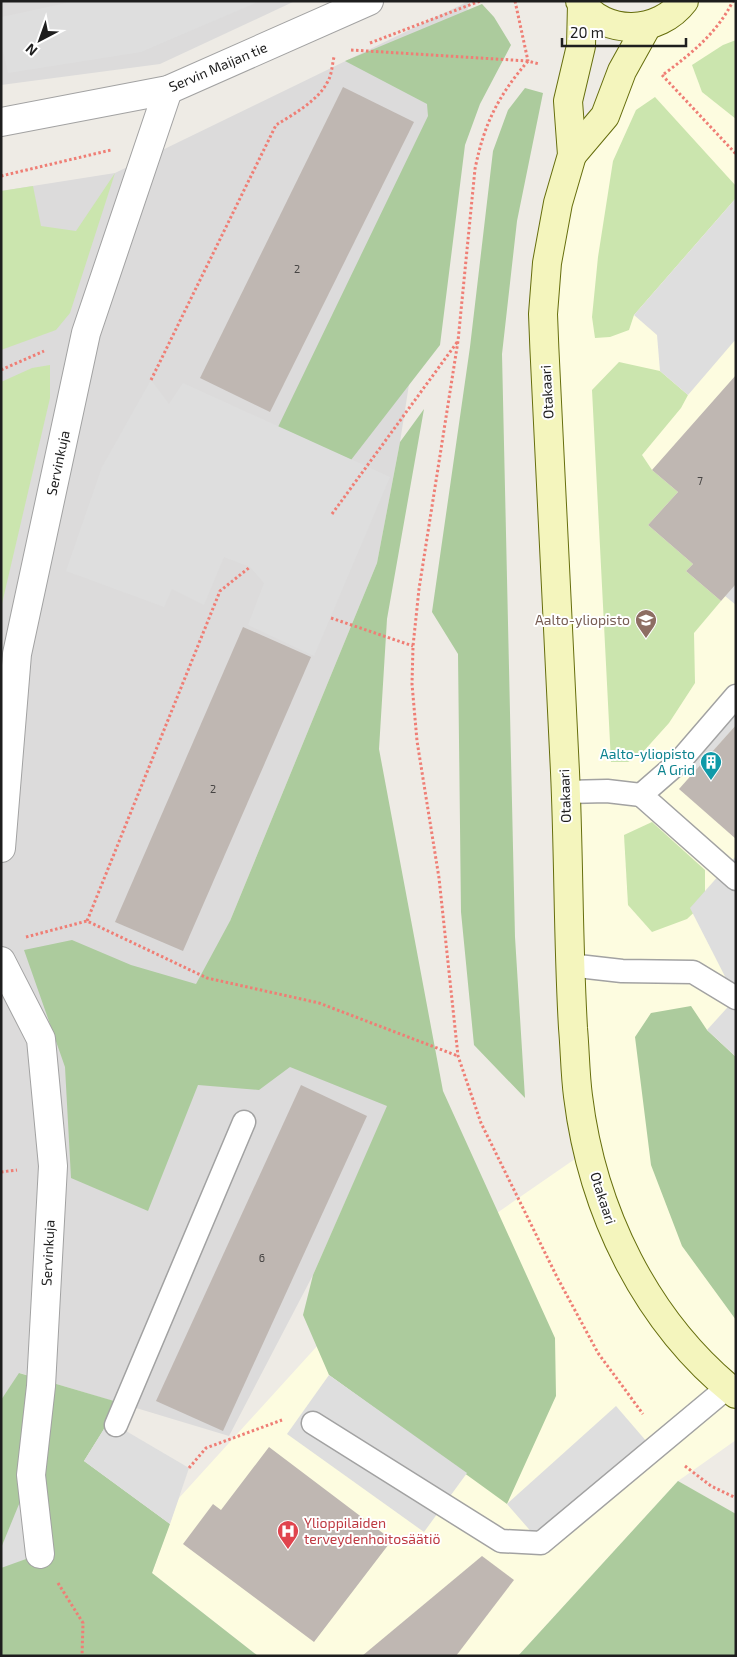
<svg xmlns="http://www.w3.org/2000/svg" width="737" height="1657" viewBox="0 0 737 1657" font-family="'Exo 2',sans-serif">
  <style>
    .residential { fill: #dcdbdb }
    .education { fill: #fdfce0 }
    .grass { fill: #cbe5ae }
    .forest { fill: #accb9d }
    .parking { fill: #dedede }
    .building { fill: #bfb7b2 }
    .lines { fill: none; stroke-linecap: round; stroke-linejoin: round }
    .lane-casing { stroke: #a2a2a2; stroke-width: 25 }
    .street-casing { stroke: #a2a2a2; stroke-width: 30 }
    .secondary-casing { stroke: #666e0d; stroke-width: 30 }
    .path { stroke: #ef7e75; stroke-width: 3; stroke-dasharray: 2.5 2.5; stroke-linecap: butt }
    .lane { stroke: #fff; stroke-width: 22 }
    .street { stroke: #fff; stroke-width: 28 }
    .secondary { stroke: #f4f5bd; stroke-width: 28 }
    .labels { text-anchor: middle; stroke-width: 4; stroke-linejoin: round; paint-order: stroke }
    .number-label { font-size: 11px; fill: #464443 }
    .street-label { font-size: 14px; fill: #1e1e1e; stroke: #fff }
    .education-label { font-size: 14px; fill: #785e54; stroke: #fff; text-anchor: end }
    .culture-label { font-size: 14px; fill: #0d838f; stroke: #fff; text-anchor: end }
    .health-label { font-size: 14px; fill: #be3a42; stroke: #fff; text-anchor: start }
  </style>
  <rect width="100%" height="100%" fill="#eeebe5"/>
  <g class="residential">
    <path d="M1,1h294l-135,63 -159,21z"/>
    <path d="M469,1l-69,441 -23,121 -147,358 198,94 -115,260 -84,161 -209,-63 -19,27v-1209l114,-18z"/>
  </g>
  <path class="education" d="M687,1h49v1439l-58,41 -160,175h-260l-106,-83 27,-75 160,-176 249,-172 -45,-836 15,-111 73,-150z"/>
  <g class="grass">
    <path d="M736,40v79l-34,-27 -10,-27 31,-20z"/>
    <path d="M655,97l81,89v12l-102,117 -5,15 -19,7 -15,1 -3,-21 6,-60 15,-96 23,-51z"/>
    <path d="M115,173l-45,140 -14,17 -55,20v-159l32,-5 8,40 35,5z"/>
    <path d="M619,362l41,9 28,24 -7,13 -39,47 10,15 26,22 -30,33 45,39 -7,7 35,30 -27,32 1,50 -26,40 -27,30 -14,9h-17l-19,-372z"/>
    <path d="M50,365v33l-49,210v-226l31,-14z"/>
    <path d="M652,822l53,48v32l-18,17 -35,13 -24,-27 -4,-70z"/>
  </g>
  <g class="forest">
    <path d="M482,4l12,13 17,28 -31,59 -15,41 -25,200 -89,115 -73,-33 150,-311 -1,-12 -82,-43z"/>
    <path d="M525,88l18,5 -26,128 -15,133 13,583 10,161 -51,-53 -13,-133 -3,-258 -26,-42 38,-265 23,-196 15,-41z"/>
    <path d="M424,409l-37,210 -8,130 64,342 112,247 1,58 -49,108 -178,-129 -26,-60 10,-40 74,-169 -97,-39 -31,23 -61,-5 -50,126 -77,-33 -6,-111 -41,-117 48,-10 59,25 65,19 34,-63 147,-358 23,-121z"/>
    <path d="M691,1006l16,24 29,27v263l-54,-74 -31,-81 -16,-128 16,-24z"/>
    <path d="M19,1373l95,28 -5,20 -25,40 86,63 -18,49 106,83h-257v-256z"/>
    <path d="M678,1481l58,33v142h-218z"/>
  </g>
  <g class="parking">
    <path d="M75,1h185l-119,51 -133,21 -7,-31v-25z"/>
    <path d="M736,198v141l-48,56 -28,-24 -3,-36 -23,-20z"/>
    <path d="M151,380l18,24 14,-21 207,94 -76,179 -66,-31 16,-42 -14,-16 -26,-10 -20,48 -32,-16 -8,18 -98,-36 36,-104z"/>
    <path d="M736,584v21l-11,-9z"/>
    <path d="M736,696v29l-42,48 -14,-12z"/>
    <path d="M736,856v142l-46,-90z"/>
    <path d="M736,998v59l-29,-27z"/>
    <path d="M329,1375l138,98 -43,59 -137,-98z"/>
    <path d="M616,1406l37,43 -112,94 -34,-39z"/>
    <path d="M109,1421l80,47 -19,56 -86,-63z"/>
    <path d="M31,1475l9,79 -39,14v-20z"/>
  </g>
  <g class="building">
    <path d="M343,87l71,35 -144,290 -70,-34z"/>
    <path d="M736,375v209l-15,17 -35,-30 7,-7 -45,-39 30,-33 -26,-22z"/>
    <path d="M243,627l68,30 -128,294 -68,-29z"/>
    <path d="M736,725v114l-57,-50z"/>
    <path d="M301,1085l66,31 -144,315 -67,-30z"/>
    <path d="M269,1447l123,93 -78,102 -131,-98 30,-40 8,6z"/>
    <path d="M482,1556l32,24 -58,76h-94z"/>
  </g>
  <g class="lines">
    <g class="lane-casing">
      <g id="lane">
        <path d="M736,696l-56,65 -39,34 95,84"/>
        <path d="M566,792l41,-1 34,4"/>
        <path d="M569,965l53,6 71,1 43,26"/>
        <path d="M313,1423l188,118 40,2 187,-156"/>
        <path d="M116,1425l128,-303"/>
      </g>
    </g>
    <g class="street-casing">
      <g id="street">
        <path d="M1,122l167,-32 201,-89"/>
        <path d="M1,848l16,-194 69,-321 82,-243"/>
        <path d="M1,961l40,78 12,127 -12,220 -10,89 9,79"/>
      </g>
    </g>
    <g class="secondary-casing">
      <g id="secondary">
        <path d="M580,1c25,36 79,33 104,0"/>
        <path d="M582,4l-1,42 -13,55 4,54 -14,48 -11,60 -4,51c6,153 14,306 22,458 4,86 3,171 8,256 2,22 2,45 5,68 14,114 67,225 158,298"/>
        <path d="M572,155l33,-39 17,-45 25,-45"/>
      </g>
    </g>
    <g class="path">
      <path d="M515,1l13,60"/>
      <path d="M370,43l110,-42"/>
      <path d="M351,50l177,11 11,3"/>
      <path d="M528,61c-30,35 -44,63 -53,108l-17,172 -39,248 -6,57 -1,38 5,57 22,137 19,178 23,67 76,154 41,76 45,61"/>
      <path d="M664,74c28,-21 53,-41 69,-73"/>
      <path d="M662,75l74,79"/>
      <path d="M1,176l110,-26"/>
      <path d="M1,370l43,-19"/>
      <path d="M151,380l125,-255c18,-11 43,-25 52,-44 4,-7 4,-16 6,-24"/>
      <path d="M332,514l126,-173"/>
      <path d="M331,618l82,28"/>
      <path d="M87,921l133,-330 30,-24"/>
      <path d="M26,937l61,-16 120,57 112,25 139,53"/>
      <path d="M1,1172l16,-2"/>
      <path d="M685,1466l26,20 25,12"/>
      <path d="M189,1468l17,-20 76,-28"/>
      <path d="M58,1583l25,40 -1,33"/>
    </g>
    <use href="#lane" class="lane"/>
    <use href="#street" class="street"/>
    <use href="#secondary" class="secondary"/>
  </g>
  <defs>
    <g id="university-pin" transform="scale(1.125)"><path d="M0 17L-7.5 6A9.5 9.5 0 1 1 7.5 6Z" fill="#8d6e63" stroke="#fff"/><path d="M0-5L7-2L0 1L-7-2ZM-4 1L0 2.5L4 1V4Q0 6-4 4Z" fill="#fff"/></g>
    <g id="building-pin" transform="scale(1.125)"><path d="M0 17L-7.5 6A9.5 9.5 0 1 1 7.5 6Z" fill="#0f9aa8" stroke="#fff"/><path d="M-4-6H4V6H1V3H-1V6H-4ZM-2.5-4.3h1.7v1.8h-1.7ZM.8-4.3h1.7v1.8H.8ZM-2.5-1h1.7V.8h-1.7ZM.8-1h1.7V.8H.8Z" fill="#fff"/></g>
    <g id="hospital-pin" transform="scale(1.125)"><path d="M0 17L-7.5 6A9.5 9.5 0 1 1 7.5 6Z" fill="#e0444e" stroke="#fff"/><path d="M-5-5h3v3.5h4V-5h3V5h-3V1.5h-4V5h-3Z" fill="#fff"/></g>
  </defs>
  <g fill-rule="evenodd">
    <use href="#university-pin" x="646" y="620"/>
    <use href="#building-pin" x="711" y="762"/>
    <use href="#hospital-pin" x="288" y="1531"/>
  </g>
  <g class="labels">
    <g class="number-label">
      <text x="297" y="273">2</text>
      <text x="700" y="485">7</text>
      <text x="213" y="793">2</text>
      <text x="262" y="1262">6</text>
    </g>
    <g class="street-label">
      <text transform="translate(218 67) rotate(-23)" y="5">Servin Maijan tie</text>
      <text transform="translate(547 392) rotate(-93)" y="5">Otakaari</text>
      <text transform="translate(58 463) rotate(-78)" y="5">Servinkuja</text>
      <text transform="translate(565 796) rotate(-92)" y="5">Otakaari</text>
      <text transform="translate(603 1198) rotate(72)" y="5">Otakaari</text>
      <text transform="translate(48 1253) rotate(-87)" y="5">Servinkuja</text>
    </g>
    <g class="education-label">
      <text x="630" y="625">Aalto-yliopisto</text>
    </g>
    <g class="culture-label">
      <text x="695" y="759">Aalto-yliopisto<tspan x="695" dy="16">A Grid</tspan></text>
    </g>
    <g class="health-label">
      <text x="304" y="1528">Ylioppilaiden<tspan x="304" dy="16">terveydenhoitosäätiö</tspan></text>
    </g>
  </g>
  <rect width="737" height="1657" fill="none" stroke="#1e1e1e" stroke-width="5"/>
  <g transform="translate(40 40) rotate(221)" stroke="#ffffff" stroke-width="4" paint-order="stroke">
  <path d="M0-4L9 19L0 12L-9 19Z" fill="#1e1e1e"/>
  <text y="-8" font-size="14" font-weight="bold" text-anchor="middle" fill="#1e1e1e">N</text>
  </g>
  <path d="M562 38v8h124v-8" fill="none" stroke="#1e1e1e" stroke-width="2.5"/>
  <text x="570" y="38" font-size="15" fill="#1e1e1e" stroke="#ffffff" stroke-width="4" paint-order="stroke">20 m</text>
</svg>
